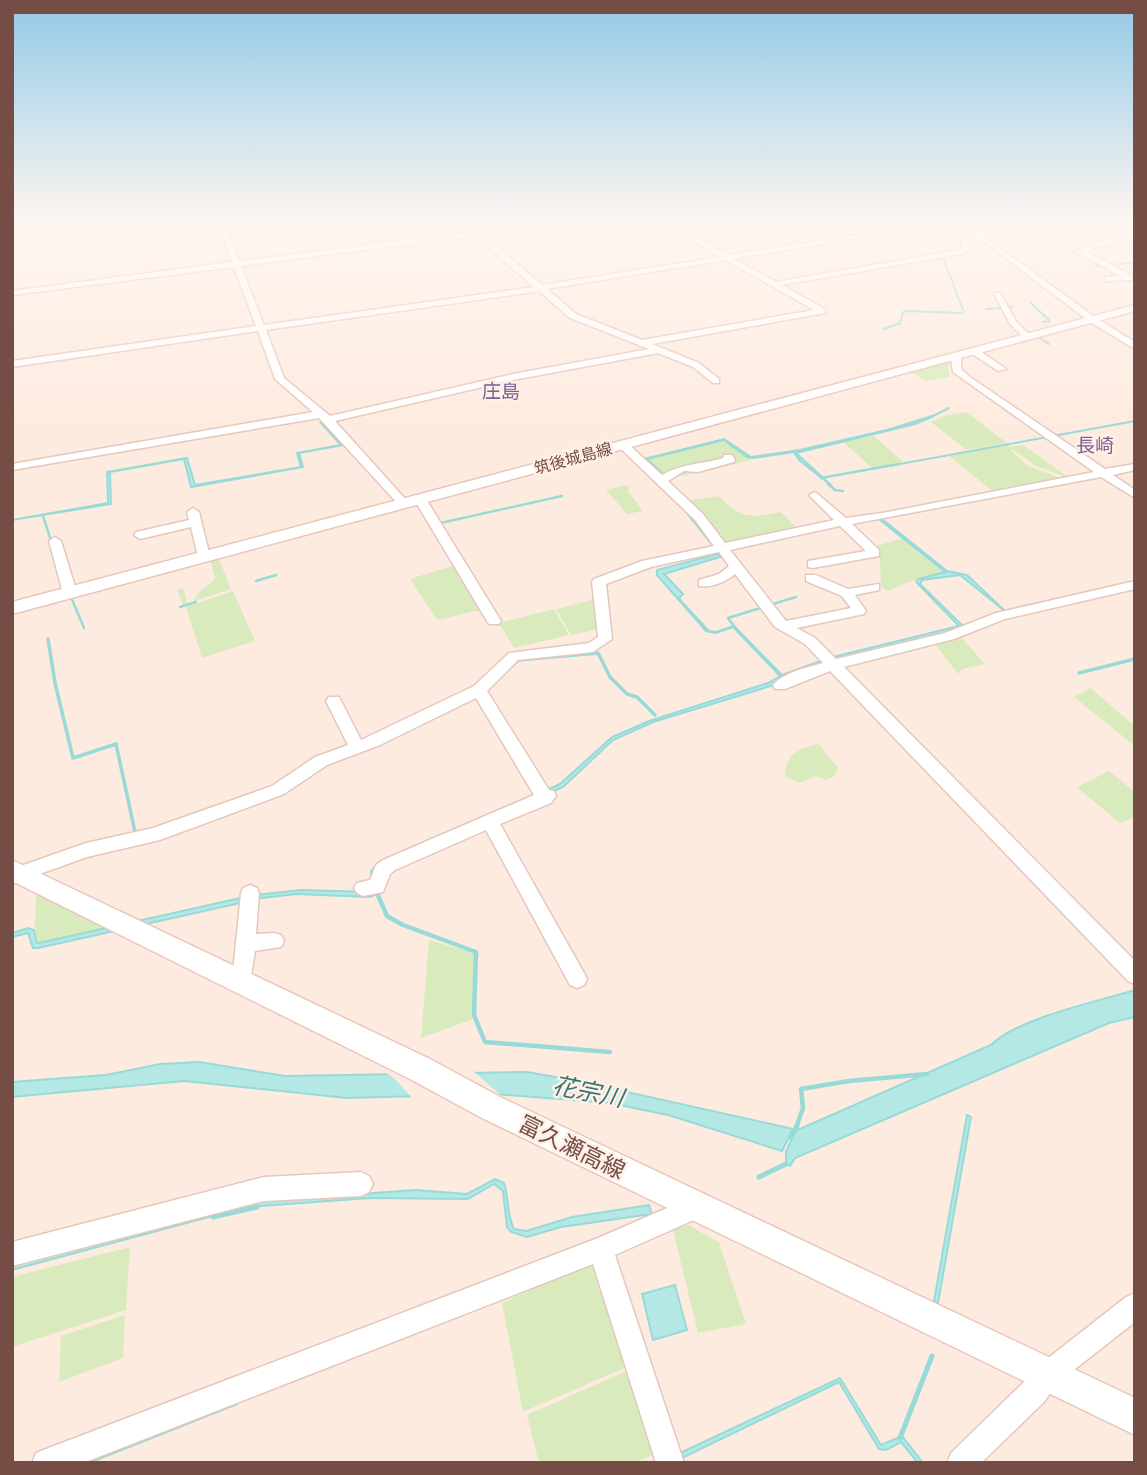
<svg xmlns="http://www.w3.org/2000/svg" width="1147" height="1475" viewBox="0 0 1147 1475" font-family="'DejaVu Sans','Noto Sans JP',sans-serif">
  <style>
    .green { fill: #d9ebbd }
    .water { fill: #b3e8e5; stroke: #98dad7; stroke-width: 2 }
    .pier { fill: #feebdf }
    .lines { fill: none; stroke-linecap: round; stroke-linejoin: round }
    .stream-far4 { stroke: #98dad7; stroke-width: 2 }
    .stream-far3 { stroke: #98dad7; stroke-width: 2.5 }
    .stream-far2 { stroke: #98dad7; stroke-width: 3.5 }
    .stream-far1 { stroke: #98dad7; stroke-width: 4.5 }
    .stream { stroke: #98dad7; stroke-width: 5 }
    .minor-casing { stroke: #e4c7bd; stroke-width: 3 }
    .tertiary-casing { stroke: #e4c7bd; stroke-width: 4 }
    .secondary-casing { stroke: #e9c6ba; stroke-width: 3 }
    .primary-casing { stroke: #d8cdcb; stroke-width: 4 }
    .minor { fill: #fff; fill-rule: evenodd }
    .tertiary { fill: #fff; fill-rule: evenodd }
    .secondary { fill: #fff; fill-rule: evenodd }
    .primary { fill: #ffc194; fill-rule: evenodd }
    .labels { text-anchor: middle; stroke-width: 5; stroke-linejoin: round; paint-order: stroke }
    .far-street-label { font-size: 16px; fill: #754d45; stroke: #fff0e6 }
    .far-quarter-label { font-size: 19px; fill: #7a6099; stroke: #fff0e6 }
    .near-street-label { font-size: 23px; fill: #754d45; stroke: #fff0e6 }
    .near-water-label { font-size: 24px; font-style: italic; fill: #367572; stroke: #fff0e6 }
  </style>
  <rect width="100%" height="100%" fill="#feebdf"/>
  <g class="green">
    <path d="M952,359l-4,9 2,9 -24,4 -18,-10z"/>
    <path d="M966,412l41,31 -40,7 -36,-28 13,-6z"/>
    <path d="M874,436l29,26 -31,6 -29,-26z"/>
    <path d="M725,441l27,19 -69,16 -20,1 -15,-18z"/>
    <path d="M1008,445l3,2 12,-2 48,34 -35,-13 -24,-17 -2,1 18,16 38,14 -71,13 -46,-37z"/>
    <path d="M626,485l4,3 -3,2 16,21 -16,3 -21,-24z"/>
    <path d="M719,496c23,23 30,22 62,16l17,17 -73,17 -39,-45z"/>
    <path d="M902,539l42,34 -22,4 -35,14 -6,-5 -1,-27 -9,-12z"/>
    <path d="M218,557l13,32 -48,16 -6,-15 6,-2 4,15 7,-2c2,-10 15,-14 21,-23l-5,-18z"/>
    <path d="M455,565l29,44 -47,11 -27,-41z"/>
    <path d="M233,591l22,50 -53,17 -16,-51z"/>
    <path d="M596,599l3,30 -28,6 -15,-26z"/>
    <path d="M554,609l15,26 -55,13 -15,-25z"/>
    <path d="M961,637l24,27 -23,5 -4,5 -23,-30z"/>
    <path d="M1090,688l45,38v20l-61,-49z"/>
    <path d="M819,744l19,24 -5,9 -7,3 -10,-4 -17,7 -14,-7c1,-23 13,-27 34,-32z"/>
    <path d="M1109,771l26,21v25l-15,6 -43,-36z"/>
    <path d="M36,894l74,33 -72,15 -3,-15z"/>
    <path d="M429,940l45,13 -1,66 -52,19z"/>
    <path d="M688,1225l31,17 27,82 -48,9 -25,-103z"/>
    <path d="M130,1247l-4,63 -114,37v-70z"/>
    <path d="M587,1264l13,9 31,92 -108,47 -21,-109z"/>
    <path d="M125,1315l-2,43 -64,24 2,-46z"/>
    <path d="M631,1369l26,84 -24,10h-94l-12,-48z"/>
  </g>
  <g class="water">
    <path d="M932,416h2l-19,8 -119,29 36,33 -33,-26 -5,-8 -41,6 -6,-1 -23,-17 -77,19 15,14 -2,1 -16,-15 80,-20 27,18 49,-7 87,-20z"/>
    <path d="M321,423h3l19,22 -44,8 4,14 -112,20 -7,-28 -74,13 1,32 -99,16 96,-17 -1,-31 80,-14 8,27 106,-18 -4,-14 44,-8z"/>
    <path d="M882,519l65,52 20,4 39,37 -46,-37 -38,5 -2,4 44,43 -311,95 -40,18 -50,47 -11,5 -3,-3 11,-5 52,-47 37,-16 119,-38 12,-7 -47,-49 -17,6 -10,-2 -49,-56v-5l61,-16 5,2 -59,18 19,20 -4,4 3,4 27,29 7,1 18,-6 48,49 47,-17 130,-32 -43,-44 2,-3 27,-7 -65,-52z"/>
    <path d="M533,795l2,3 -160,78 2,18 -7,3 -74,-3 -42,5 2,-4 45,-5 70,2v-21l11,-11z"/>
    <path d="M245,897v5l-207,46h-5l-5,-15 -16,4v-4l16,-5 6,2 3,13h2z"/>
    <path d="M1135,990v27l-26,6 -314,135 -5,8 -4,-2v-12l9,-21 196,-86c27,-27 105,-43 144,-55z"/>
    <path d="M199,1062l86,14 242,-4 46,8 220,49 -11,22 -114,-36 -58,-12 -116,-9 -147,4 -163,-17 -172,16v-15l94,-7 54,-11z"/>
    <path d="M967,1115l4,2 -33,186 -4,-2z"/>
    <path d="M495,1179l9,4c5,15 3,33 10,46l12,2 46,-14 77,-12 3,9 -91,13 -34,10 -16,-5 -4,-5 -4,-36 -9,-7 -26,15 -98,-1 -124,9 -234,63v-6l238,-62 165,-12 52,4z"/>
    <path d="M675,1285l12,45 -34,10 -11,-46z"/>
    <path d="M840,1378l41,67 21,-9 21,27h-5l-17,-21 -15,8 -7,-1 -40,-67 -157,76 -2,-5z"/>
  </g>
  <path class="pier" d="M471,1069l34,30 -90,2 -21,-23 -13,-8z"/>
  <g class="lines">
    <g class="stream-far4">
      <path d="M955,251l10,-9"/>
      <path d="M942,255l21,55"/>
      <path d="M1095,266l40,-3"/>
      <path d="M1030,302l20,19 -7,1"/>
      <path d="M986,309l27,-2"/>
      <path d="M884,329l16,-6 3,-11 4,-1 56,2"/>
      <path d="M1035,335l14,9"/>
      <path d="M931,417l18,-9"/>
      <path d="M889,466l246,-45"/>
    </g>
    <g class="stream-far3">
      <path d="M821,478l78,-14"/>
      <path d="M828,484l7,6 8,1"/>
      <path d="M684,509l31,39"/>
      <path d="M43,516l9,28"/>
      <path d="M436,524l126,-28"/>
      <path d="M256,581l20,-6"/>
      <path d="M71,597l13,31"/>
      <path d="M180,607l16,-5"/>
      <path d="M734,626l-6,-8 68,-21"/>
    </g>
    <g class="stream-far2">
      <path d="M48,639l7,44 18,75 43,-14 19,88 3,2"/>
      <path d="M512,666l6,-6 80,-7 12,24 17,17 10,3 18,18"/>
      <path d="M1079,673l56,-14"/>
    </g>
    <g class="stream-far1">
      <path d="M377,893l10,23 16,9 73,27 -2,63 11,27 125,10"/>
      <path d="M796,1128l7,-20 -2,-19 48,-8 78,-7"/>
    </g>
    <g class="stream">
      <path d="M791,1137l6,-11"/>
      <path d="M759,1177l27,-13"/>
      <path d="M213,1217l44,-10"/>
      <path d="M900,1438l32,-82"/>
      <path d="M85,1463l151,-60"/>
    </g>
    <g class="minor-casing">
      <g id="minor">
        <path d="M218,223h6l15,38 232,-29 -9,-9h7l9,8 81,-8 -76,12 59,50 178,-28 -58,-34h8l58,32 202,-32h14l-210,36 42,23 183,-32 3,-3v-8l23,-2 111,81 39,24v7l-45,-27 -107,-81 -14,2 1,5 -9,6 -179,31 43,24v4l-173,31 47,19 20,16v4h-6l-20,-16 -35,-14 -145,27 -178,41 73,81v4h-8l-81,-88 -307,52v-6l301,-52 -38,-33 -17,-48 -246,36v-6l244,-35 -22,-59 -222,28v-4l220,-29zM475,236l59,51 -270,38 -23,-59zM726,260l88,50 -172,30 -66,-26 -29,-25zM539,291l31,27 79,31 -136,25 -183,42 -46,-38 -18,-48z"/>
        <path d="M1106,223h23v1l-3,2z"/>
        <path d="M1135,236v4l-23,2 -25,9 45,25v4l-27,1v-4l14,-1 -39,-23 -7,-1 35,-14z"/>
        <path d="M994,293h6l17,30 15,14 -1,2h-6l-15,-15z"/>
        <path d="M971,349h6l29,20 -8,2 -27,-18z"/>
        <path d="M956,353l5,3v13l9,8 135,92 30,-5v6l-22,5 22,15v8l-34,-21 -249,47 27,26v6l-66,12 -5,-1v-6l58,-10 -26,-25 -110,24 56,71 65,-13 -9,-12 -36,-15v-6h10l32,14 31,-5v6l-24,5 11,16 -2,3 -67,14 18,10 21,21 109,-26 51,-20 139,-32v8l-130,30 -51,20 -110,28 291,294v23l-7,-3 -298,-310 -45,18h-10l-2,-4c11,-13 33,-17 50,-22l-18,-19 -30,-17 -40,-53c-9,8 -24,14 -36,12v-6l20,-6 10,-8 -10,-14 -68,15 -45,17 6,55 -19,13 -75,8 -31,31 62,99 5,1 2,5 -5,7 -51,21 84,149 3,6 -3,6 -7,3 -7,-3 -84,-155 -91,40 -5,4 -7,18 -20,4 -6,-3 -3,-5 3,-5 13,-3 6,-15 7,-5 151,-65 -58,-97 -96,47 -53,20 -43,29 -124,46 -73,17 -75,27v-15l74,-26 67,-15 119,-42 43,-29 33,-12 -22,-44 3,-4h10l22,43 113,-54 35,-33 80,-10 9,-6 -6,-55 2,-3 48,-18 72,-15 -19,-26 -76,-73v-4h8l35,32c21,-12 37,-10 61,-17l1,-3h8l3,5 -1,2 -36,10 -14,-1 -16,10 35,33 22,29 109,-23 -25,-25 6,-3 31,26 36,-5 212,-41 -141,-100 -2,-16z"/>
        <path d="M420,496l6,3 75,122 -2,3h-10l-2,-3 -73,-122z"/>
        <path d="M193,508l6,4 11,45 -2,3h-8l-2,-3 -7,-30 -51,12 -6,-4 2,-3 53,-12 -2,-8z"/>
        <path d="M55,537l6,4 16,52 -2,3h-10l-2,-3 -14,-52z"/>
        <path d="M250,885l7,3 2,5 -3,41 18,-1 7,2 3,6 -3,6 -26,4 -6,37 -7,3 -7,-3 -3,-6 9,-89 2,-5z"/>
        <path d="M361,1172l8,4 4,8 -4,8 -8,4 -97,5 -252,65v-24l252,-65z"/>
        <path d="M697,1195l8,4 4,8 -4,8 -90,40 69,208h-28l-63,-199 -510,199h-51l4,-10 10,-4 552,-211z"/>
        <path d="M1135,1293v29l-79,62 -11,17 -64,62h-34l4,-10 74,-72 13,-15 88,-69z"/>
      </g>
    </g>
    <g class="tertiary-casing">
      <path id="tertiary" d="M958,223h9l22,16 -7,2z"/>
    </g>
    <g class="secondary-casing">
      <g id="secondary">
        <path d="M1135,305v6l-1123,303v-12z"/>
        <path d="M12,860l418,199 72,39 633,300v37l-653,-317 -72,-39 -398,-198z"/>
      </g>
    </g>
    <g class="primary-casing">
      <path id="primary" d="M12,223h8l-8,6z"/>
    </g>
    <use href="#minor" class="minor"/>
    <use href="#tertiary" class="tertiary"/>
    <use href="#secondary" class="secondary"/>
    <use href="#primary" class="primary"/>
  </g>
  <linearGradient id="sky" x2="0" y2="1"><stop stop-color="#93c9e7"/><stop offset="0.52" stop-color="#fff6f1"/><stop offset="1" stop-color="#fff6f1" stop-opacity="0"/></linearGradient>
  <rect width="1147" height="429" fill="url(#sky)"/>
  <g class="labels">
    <g class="far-street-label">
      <text transform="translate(573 458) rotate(-15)" y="6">筑後城島線</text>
    </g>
    <g class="far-quarter-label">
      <text x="501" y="398">庄島</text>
      <text x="1095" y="452">長崎</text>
    </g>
    <g class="near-street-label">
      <text transform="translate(572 1147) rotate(26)" y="8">富久瀬高線</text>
    </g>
    <g class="near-water-label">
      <text transform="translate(588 1092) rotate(11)" y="8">花宗川</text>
    </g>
  </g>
  <rect width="1147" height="1475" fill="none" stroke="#754d45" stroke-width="28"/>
</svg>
